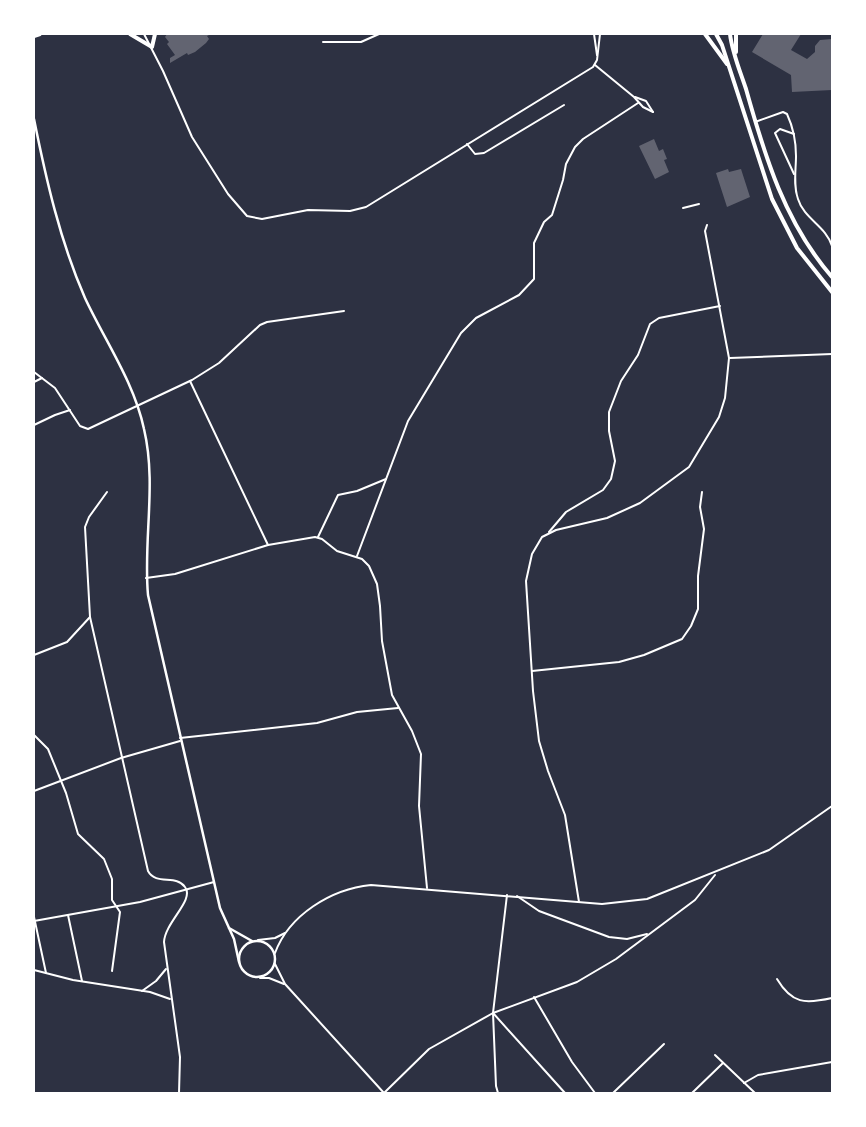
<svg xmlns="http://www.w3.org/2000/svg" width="866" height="1127" viewBox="0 0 866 1127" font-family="'Space Grotesk',sans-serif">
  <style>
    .building { fill: #626471 }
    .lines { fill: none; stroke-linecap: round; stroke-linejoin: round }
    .minor { stroke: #fff; stroke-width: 2 }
    .tertiary { stroke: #fff; stroke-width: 2.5 }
    .trunk { stroke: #fff; stroke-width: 4 }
    .motorway { stroke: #fff; stroke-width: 4 }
  </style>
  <rect width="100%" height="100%" fill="#2d3142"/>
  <g class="building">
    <path d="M167,34h44l-4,2 2,3 -3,4 -11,9 -7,3 -1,-2 -17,10v-5l5,-3 -8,-11 2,-2 -4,-5z"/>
    <path d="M763,34h38l-10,16 16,9 8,-7v-6l5,-6 12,-1v51l-40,2 -1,-17 -39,-23z"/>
    <path d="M654,139l5,12 4,-2 4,10 -3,1 5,12 -14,7 -16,-33z"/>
    <path d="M728,169l1,3 12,-3 9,28 -23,10 -11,-34z"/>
  </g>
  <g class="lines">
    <g class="minor">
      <path d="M144,34l19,37 29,66 36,57 19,22 15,3 46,-9 42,1 16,-4 227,-140 4,-7 3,-26"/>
      <path d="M594,34l3,21"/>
      <path d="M323,42h38l18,-8"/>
      <path d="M595,65l39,32 9,10 10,5"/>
      <path d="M635,97l11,4 7,11"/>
      <path d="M755,122l28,-10 4,2c6,13 9,28 9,42 0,14 -3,29 2,43 6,20 28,27 34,47"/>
      <path d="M794,134l-14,-5 -5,4 19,41"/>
      <path d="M467,144l8,10 9,-1 80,-48"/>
      <path d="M683,208l16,-4"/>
      <path d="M730,358l102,-4"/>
      <path d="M34,372l21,16 25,38 8,3 104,-49 27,-17 41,-38 7,-3 77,-11"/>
      <path d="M190,381l78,164"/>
      <path d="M34,382l8,-4"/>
      <path d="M34,425l21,-10 15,-5"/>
      <path d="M107,492l-18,25 -4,10 5,90 58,254c8,15 28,3 37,16 10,13 -20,35 -21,55l16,115 -1,36"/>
      <path d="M549,532l17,-20 37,-22 8,-11 4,-18 -6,-30v-19l12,-31 17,-26 12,-31 9,-6 61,-12"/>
      <path d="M318,537l20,-42 19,-4 29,-12"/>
      <path d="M357,556l51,-135 53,-88 15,-15 43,-23 15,-16v-36l10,-21 8,-7 11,-35 3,-16 9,-17 8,-8 55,-36"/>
      <path d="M146,578l29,-4 93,-29 47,-8 7,2 15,12 25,8 7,7 8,18 3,22 2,35 10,54 20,36 9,23 -2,52 8,82"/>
      <path d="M34,655l33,-13 23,-25"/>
      <path d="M532,671l87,-9 25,-7 38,-16 9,-13 7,-17v-33l6,-47 -4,-22 2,-15"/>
      <path d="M34,735l14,14 18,44 12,41 26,25 8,20v21l8,12 -8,59"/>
      <path d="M180,738l137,-15 40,-11 41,-4"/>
      <path d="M34,791l87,-33 59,-17"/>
      <path d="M517,896l22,15 70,26 18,2 20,-5"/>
      <path d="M579,902l-14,-87 -17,-44 -9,-30 -6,-50 -7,-110 6,-27 10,-17 14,-7 51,-12 33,-15 49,-36 30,-50 6,-19 4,-40 -24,-127 2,-6"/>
      <path d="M68,915l14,66"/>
      <path d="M34,917l12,56"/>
      <path d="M34,921l106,-19 74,-20"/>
      <path d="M258,940l17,-2 10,-5"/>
      <path d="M275,953c14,-38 56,-64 96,-68l231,19 45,-5 122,-49 63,-44"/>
      <path d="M275,964l10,20 99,109"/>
      <path d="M34,970l39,10 77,12 20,7"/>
      <path d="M260,978h9l15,6"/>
      <path d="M777,979c15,25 28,25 55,19"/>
      <path d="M142,991l14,-10 10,-12"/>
      <path d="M534,997l38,65 23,31"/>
      <path d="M493,1013l72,80"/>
      <path d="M715,1055l40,38"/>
      <path d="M744,1083l14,-8 74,-13"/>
      <path d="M384,1093l45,-44 64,-36 84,-31 39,-23 79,-59 20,-25"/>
      <path d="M498,1093l-2,-7 -3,-73 14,-118"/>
      <path d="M613,1093l51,-49"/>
      <path d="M692,1093l31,-30"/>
    </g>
    <g class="tertiary">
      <path d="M34,119c12,60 26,122 51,179 20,43 49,84 59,131 13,55 -1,111 4,166l72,313 14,31 5,23"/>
      <path d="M229,928l23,13"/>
      <circle cx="257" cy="959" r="18"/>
    </g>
    <g class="trunk">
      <path d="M130,34l22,13 3,-13"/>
      <path d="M34,36l6,-2"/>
    </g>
    <g class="motorway">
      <path d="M705,34l22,30"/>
      <path d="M716,34l6,11 50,154 25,49 35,44"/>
      <path d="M730,34c2,18 10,37 16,55 19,68 39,134 86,188"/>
      <path d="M736,34v18"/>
    </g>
  </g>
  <rect width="866" height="1127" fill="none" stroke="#ffffff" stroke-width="70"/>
</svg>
